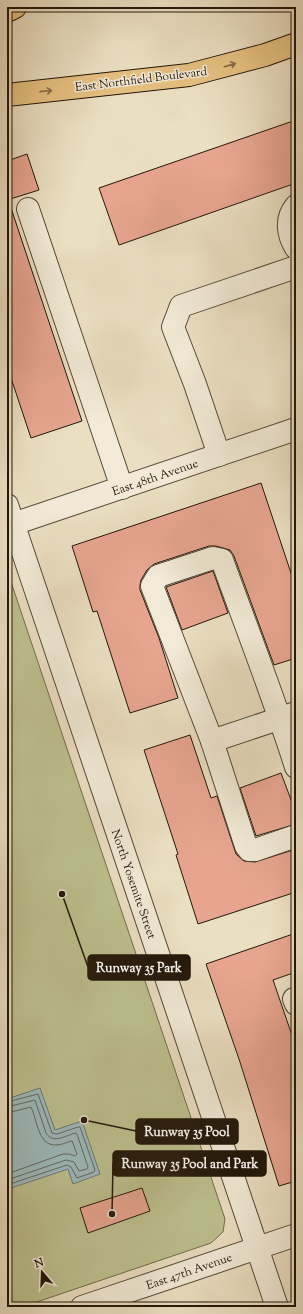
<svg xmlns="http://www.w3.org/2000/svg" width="303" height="1314" viewBox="0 0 303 1314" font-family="'Sorts Mill Goudy',serif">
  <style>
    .green { fill: #bdc08f; stroke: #706c4c }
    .water { fill: #9dbabd; stroke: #6c7975 }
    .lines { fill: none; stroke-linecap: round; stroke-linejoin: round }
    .shore { stroke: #606864; stroke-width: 1 }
    .building { fill: #e7a590; stroke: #22170a }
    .minor-casing { stroke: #544938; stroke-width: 24 }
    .major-casing { stroke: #22170a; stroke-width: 24 }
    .minor { stroke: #f2ead7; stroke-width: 22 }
    .major { stroke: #e6c081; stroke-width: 22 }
    .oneway { stroke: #846c46 }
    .labels { text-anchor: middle; stroke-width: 3; stroke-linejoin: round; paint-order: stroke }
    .street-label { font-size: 12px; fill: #22170a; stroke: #f2ead7 }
    .leader { fill: none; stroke: #22170a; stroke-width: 1.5 }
    .callout-dot { fill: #22170a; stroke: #f2ead7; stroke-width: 1.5 }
    .callout { fill: #22170a; stroke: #22170a; stroke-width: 1.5 }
    .callout-label { font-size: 13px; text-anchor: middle; font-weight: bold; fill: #fff }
  </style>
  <rect width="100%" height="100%" fill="#ebdfc2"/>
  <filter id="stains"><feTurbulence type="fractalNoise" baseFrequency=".005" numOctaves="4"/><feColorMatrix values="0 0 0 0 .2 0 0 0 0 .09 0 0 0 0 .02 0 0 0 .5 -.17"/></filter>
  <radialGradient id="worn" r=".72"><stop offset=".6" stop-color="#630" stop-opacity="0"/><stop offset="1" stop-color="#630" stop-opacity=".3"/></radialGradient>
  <path class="green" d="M7,570l218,649 -2,13 -12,11 -189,64h-15z"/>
  <path class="water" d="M40,1088l15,42 27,-9 18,53 -27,10 -5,-15 -60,20 -1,-4v-86z"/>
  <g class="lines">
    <g class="shore">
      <path d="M7,1102l31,-8 14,39 5,1 21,-7h2l15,43 -1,2 -17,6 -6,-11 -4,-2 -60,20"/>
      <path d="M7,1107l28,-7 11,33c7,11 19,3 29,0l2,1 11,33 -1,2 -8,2 -5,-9 -8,-2 -59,20"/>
      <path d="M7,1113l24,-6c6,12 7,39 25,38 6,0 11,-3 16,-4l5,13 -2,2 -6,-2h-6l-56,20"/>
    </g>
  </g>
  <g class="building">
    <path d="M296,120v63l-177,62 -20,-57z"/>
    <path d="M27,154l12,36 -32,10v-39z"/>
    <path d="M10,205l72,216 -51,17 -24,-72v-160z"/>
    <path d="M261,483l35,105v70l-22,7 -40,-109 -4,-6 -14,-4h-7l-55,18 -7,6 -6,10 -1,5v5l19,48 19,60 -48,15 -33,-102 -4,1 -21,-66z"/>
    <path d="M213,571l15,42 -46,17 -16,-43z"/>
    <path d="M190,735l21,63 6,-2 19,58 8,7 11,1 41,-13v43l-98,32 -22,-69 2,-1 -34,-104z"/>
    <path d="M281,773l15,40v11l-40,12 -16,-48z"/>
    <path d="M296,933v39l-23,8 23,67v134l-17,5 -40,-127 -33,-95z"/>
    <path d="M142,1188l8,23 -62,22 -8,-25z"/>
  </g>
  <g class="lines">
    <g class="minor-casing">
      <g id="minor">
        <path d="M296,206c-11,13 -8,29 0,42"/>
        <path d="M28,209l94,279"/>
        <path d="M219,455l-24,-71 -22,-57 8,-21 115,-39"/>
        <path d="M7,505l270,802"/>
        <path d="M13,524l283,-95"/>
        <path d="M212,741l84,-28"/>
        <path d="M296,767c-22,-69 -49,-138 -74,-207l-9,-2 -55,18 -6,10 60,155 34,105 3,4h6l41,-14"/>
        <path d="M294,999l2,5"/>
        <path d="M82,1307l214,-72"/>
      </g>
    </g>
    <g class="major-casing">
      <g id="major">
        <path d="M7,11l8,-4"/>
        <path d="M7,95l182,-20 76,-20 31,-11"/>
      </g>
    </g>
    <use href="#minor" class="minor"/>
    <use href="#major" class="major"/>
  </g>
  <defs><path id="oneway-shaft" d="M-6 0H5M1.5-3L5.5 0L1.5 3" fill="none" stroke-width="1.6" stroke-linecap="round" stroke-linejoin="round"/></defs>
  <g class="oneway">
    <use href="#oneway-shaft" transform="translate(230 65) rotate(-16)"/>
    <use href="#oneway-shaft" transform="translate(46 91) rotate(-6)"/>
  </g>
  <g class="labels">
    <g class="street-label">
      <text transform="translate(141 79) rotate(-7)" y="4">East Northfield Boulevard</text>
      <text transform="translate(155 477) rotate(-19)" y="4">East 48th Avenue</text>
      <text transform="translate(134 884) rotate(71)" y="4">North Yosemite Street</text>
      <text transform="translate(189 1271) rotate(-19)" y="4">East 47th Avenue</text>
    </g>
  </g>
  <path class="leader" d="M62 894L88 967M84 1120L136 1131M112 1214L113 1163"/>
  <g class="callout-dot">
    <circle cx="62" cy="894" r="4"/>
    <circle cx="84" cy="1120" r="4"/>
    <circle cx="112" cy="1214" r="4"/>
  </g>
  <g class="callout">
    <rect x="88" y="955" width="102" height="25" rx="4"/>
    <rect x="136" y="1119" width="102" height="25" rx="4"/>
    <rect x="113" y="1151" width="153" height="25" rx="4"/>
  </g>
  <g class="callout-label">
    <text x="139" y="972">Runway 35 Park</text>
    <text x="187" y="1136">Runway 35 Pool</text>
    <text x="190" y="1168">Runway 35 Pool and Park</text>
  </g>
  <rect width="303" height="1314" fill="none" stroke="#ebdfc2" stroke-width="24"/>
  <rect x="8" y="8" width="287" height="1298" fill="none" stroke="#22170a" stroke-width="2"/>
  <rect x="12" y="12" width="279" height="1290" fill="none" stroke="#22170a"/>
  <g transform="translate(42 1272) rotate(341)" stroke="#f2ead7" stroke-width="3" paint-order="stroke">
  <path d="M0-3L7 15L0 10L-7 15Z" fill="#22170a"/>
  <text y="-6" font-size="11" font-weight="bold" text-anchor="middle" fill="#22170a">N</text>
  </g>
  <rect width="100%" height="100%" filter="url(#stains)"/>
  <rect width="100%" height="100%" fill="url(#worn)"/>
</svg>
